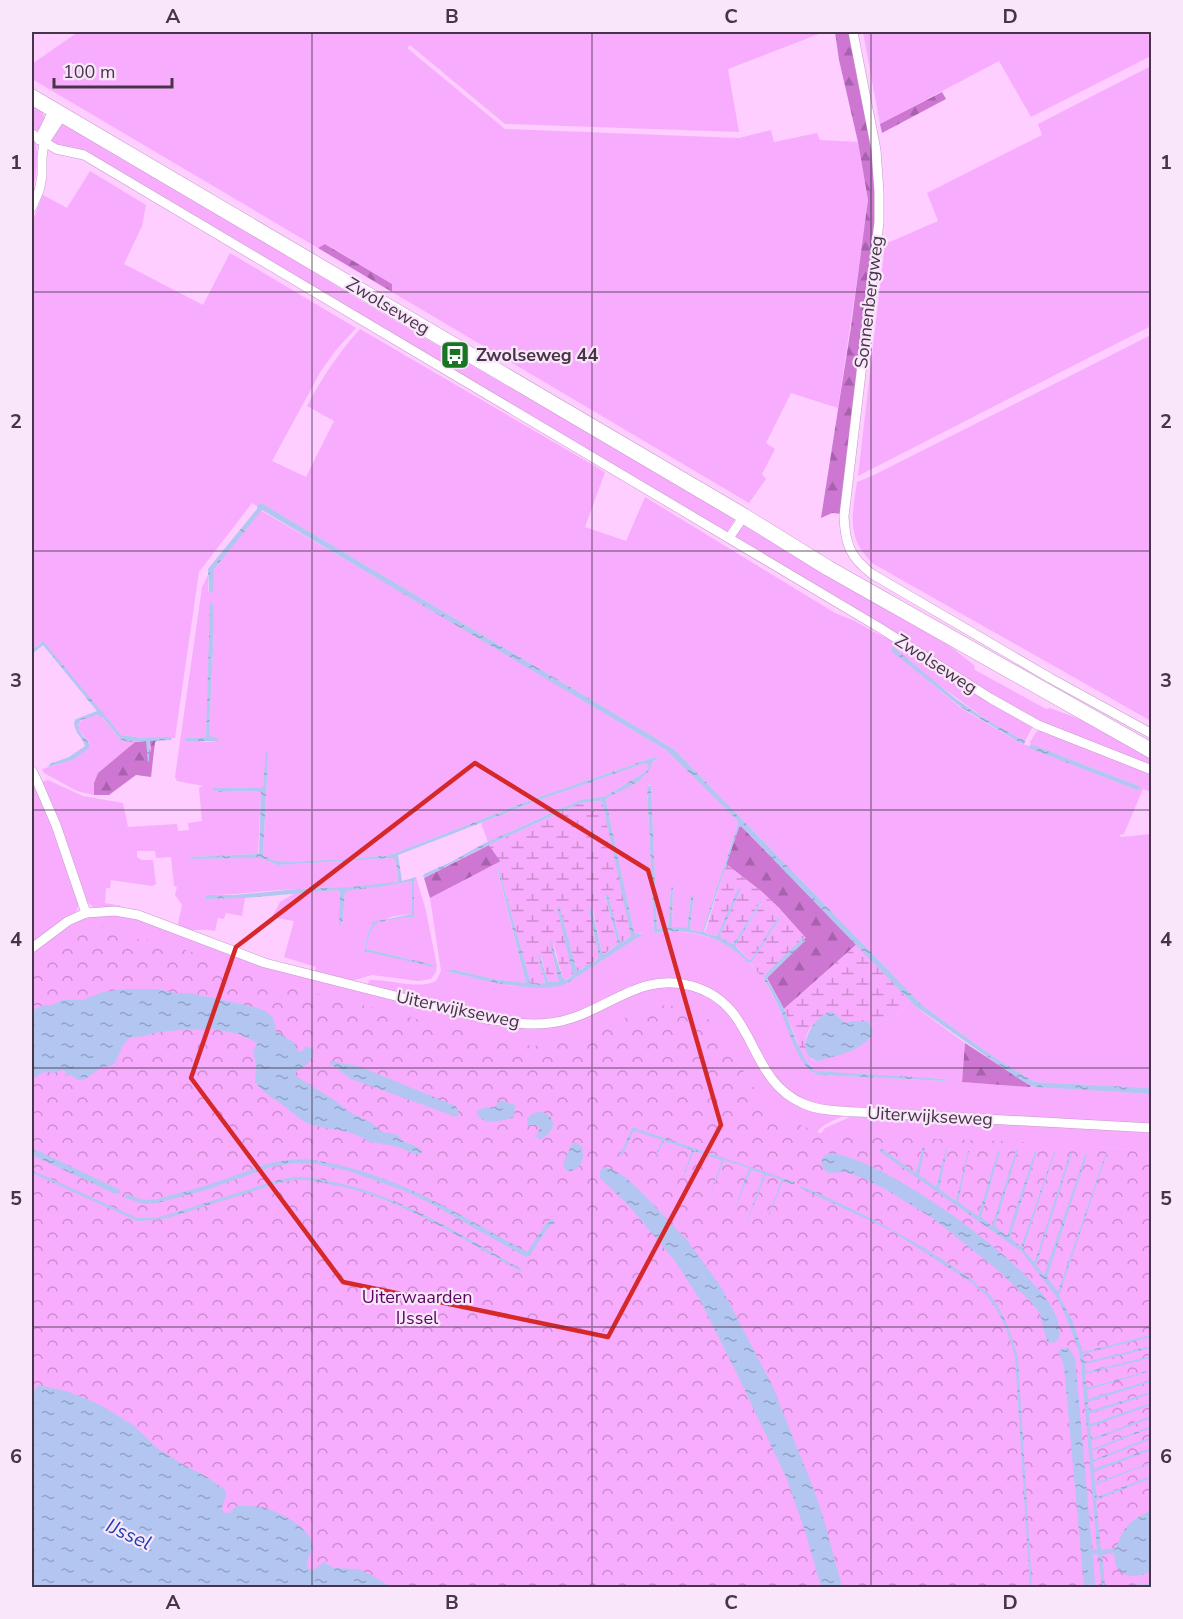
<svg xmlns="http://www.w3.org/2000/svg" width="1183" height="1619" viewBox="0 0 1183 1619" font-family="'Nunito Sans',sans-serif">
  <style>
    .grass { fill: #f8acfd; fill-rule: evenodd }
    .forest { fill: url(#forest-firs) }
    .wetland { fill: url(#wetland-marsh) }
    .park { fill: url(#park-crowns) }
    .water { fill: url(#water-ripples) }
    .lines { fill: none; stroke-linecap: round; stroke-linejoin: round }
    .minor-casing { stroke: #c599c8; stroke-width: 10 }
    .primary-casing { stroke: #c599c8; stroke-width: 16 }
    .minor { stroke: #fff; stroke-width: 9 }
    .primary { stroke: #fff; stroke-width: 15 }
    .marked { fill: none; stroke: #d62828; stroke-width: 4.5; stroke-linejoin: round }
    .grid { fill: none; stroke: #463447; stroke-width: 1.5; stroke-opacity: 0.55 }
    .labels { text-anchor: middle; stroke-width: 4.5; stroke-linejoin: round; paint-order: stroke }
    .street-label { font-size: 18px; fill: #463447; stroke: #f9e6fa }
    .poi-label { font-size: 18px; font-weight: bold; fill: #463447; stroke: #f9e6fa; text-anchor: start }
    .park-label { font-size: 18px; fill: #5a0560; stroke: #f9e6fa }
    .water-label { font-size: 20px; font-style: italic; fill: #1840b4; stroke: #f9e6fa }
    .neatline { fill: none; stroke: #463447; stroke-width: 2 }
    .grid-label { font-size: 20px; text-anchor: middle; font-weight: bold; fill: #463447 }
  </style>
  <defs>
    <pattern id="forest-firs" width="22" height="20" patternUnits="userSpaceOnUse" patternTransform="scale(1.5)"><rect width="22" height="20" fill="#cd77d3"/><path d="M5 1l3.5 6h-7zM16 11l3.5 6h-7z" fill="#a862ad"/></pattern>
    <pattern id="wetland-marsh" width="20" height="14" patternUnits="userSpaceOnUse" patternTransform="scale(1.5)"><rect width="20" height="14" fill="#f8acfd"/><path d="M1 5h8M5 5V1M11 12h8M15 12V8" fill="none" stroke="#cb8dcf"/></pattern>
    <pattern id="park-crowns" width="20" height="18" patternUnits="userSpaceOnUse" patternTransform="scale(1.5)"><rect width="20" height="18" fill="#f8acfd"/><path d="M2 6a3 3 0 1 1 6 0M12 15a3 3 0 1 1 6 0" fill="none" stroke="#cb8dcf"/></pattern>
    <pattern id="water-ripples" width="26" height="14" patternUnits="userSpaceOnUse" patternTransform="scale(1.5)"><rect width="26" height="14" fill="#b2c6f1"/><path d="M2 4q2-2 4 0t4 0M15 11q2-2 4 0t4 0" fill="none" stroke="#93a2c5"/></pattern>
  </defs>
  <rect width="100%" height="100%" fill="#fdceff"/>
  <g class="grass">
    <path d="M78,32h746l-96,37 11,63 -234,-8 -95,-79 -3,3 98,81 234,9 32,-8 3,12 43,-9 3,7 38,2 10,58 -3,26 -27,182 -47,-15 -25,50 9,6 -13,25 4,5 -17,24 -357,-211v-8l-66,-40 -8,4 -286,-169v-15z"/>
    <path d="M863,32h288v24l-120,61 -32,-56 -119,63z"/>
    <path d="M1151,66v260l-293,150 27,-232 53,-23 -11,-28 115,-58 -4,-11z"/>
    <path d="M32,104l7,3 6,11 -5,12h-8z"/>
    <path d="M64,125h7l282,171 382,223 -8,13 -356,-211 -319,-179v-5l6,-11z"/>
    <path d="M32,139l4,5c2,15 1,31 -4,46z"/>
    <path d="M90,171l56,34 -4,21 -18,38 79,41 27,-52 126,75 -20,22 -15,21 -49,90 34,16 28,-56 -27,-15c16,-30 30,-51 53,-77l245,143 -20,55 41,14 19,-44 190,116 20,8 19,11 29,14 127,77 2,5 -7,13 -38,-21 -96,-70 71,59 60,35 8,2v2l107,42 2,-4 -108,-42 -1,-2 6,-10 6,-2 109,44v18l-8,-3 -19,45 -5,1 2,2 30,-3v254l-116,-6 -41,-25 -71,-51 -249,-257 -411,-245 -6,2 -5,-3 -53,69 -24,166h-32l-22,-3 -80,-93 -9,8v-428l11,-27 24,13z"/>
    <path d="M1151,335v386l-279,-158c-4,-5 -9,-10 -12,-15 -12,-21 -6,-44 -3,-66l17,-7z"/>
    <path d="M260,510l170,99 236,141 70,69 2,3 -1,5 -35,105 -11,-2 -1,-2 4,-31h-3l-4,31h-15l1,-41 -2,1 -3,39 -11,2 -6,-143 -1,-1 -3,1 7,145 1,2c45,-6 82,9 108,46 8,12 14,25 20,37 10,19 20,38 30,57l5,2 129,6 -1,-2 -126,-6 -5,-2 -6,-7 6,-4 3,1 39,-13 12,-9 2,-14c16,-5 28,-10 39,-24l11,10 44,32 -3,39 189,12v32l-327,-18 -14,-3 -30,-18 -40,-68 -47,-34 -66,5 -65,28 -28,3 -34,-3 -131,-31 -1,-4 2,-3c20,-1 48,10 66,1l5,-10 -11,-73 71,-37 2,3 -6,4 29,115 -32,-4 -43,-10 -3,3 65,14 26,1 27,-3 69,-45 8,-6 -7,1 -2,-2 -28,-131 1,-3 37,-21 8,-15 5,-2v-2h-5l-113,39 -149,58 -39,4 -65,3 -14,-2 -9,-5 5,-100 -5,32 -49,1 1,3 3,1 40,-1 3,1 -3,62 -66,3h-2v2l71,-1 17,7 115,-7 3,4 2,20c-28,8 -68,5 -98,7 -31,1 -62,6 -93,6l-1,4 39,-1 -3,18 -16,-3 -2,6 -6,-1 -3,13c-12,-3 -24,1 -35,-2l-2,-5 4,-19 -7,-10 2,-8 -3,-1 -3,-29 -15,1 -1,-7h-18v6l5,3h11l3,24 -4,2 -41,-6 -1,8h-4l-1,15 16,3v3c-15,0 -26,4 -35,-9l-44,-116v-2l6,-2 35,16 40,7 5,24 49,-3 1,7 11,-1 -1,-7 14,-2 -3,-33 4,-2 -26,-5 -2,-4 27,-190 6,-12v16l3,2 3,-24zM210,604l4,24 -5,106v2l9,5 -13,1 -19,-4 20,-1 4,-109z"/>
    <path d="M744,523l180,103 50,39 1,5 71,39 4,-1 48,18 53,29v12l-123,-50 -293,-180z"/>
    <path d="M100,715l21,25 14,2 -37,31 -4,10v12l-17,-4 -33,-18 -2,-4 31,-9 17,-13 -1,-5 -11,-13c0,-11 12,-12 22,-14z"/>
    <path d="M646,763l3,4 -4,5 -39,24 -26,4 -92,42 -7,-19 61,-24z"/>
    <path d="M32,781l15,29 32,93 -2,7 -3,4 -42,31v-37l1,-1 1,-20 -2,-7z"/>
    <path d="M416,877l10,34 11,55 -1,6 -5,7 -13,2 -46,-6 -24,7 -33,-11 1,-4 -32,-10 10,-36 -22,-4 8,-15 15,-9 43,-3c5,10 3,25 1,36l4,-6 2,-30 41,-4 26,-5v33l-18,2 -22,8 -4,9 -4,17 70,15 -67,-16 -1,-1c2,-7 3,-19 9,-23 6,-5 30,-8 38,-9 3,-12 -2,-27 3,-39z"/>
    <path d="M94,914l38,2 122,45 236,58 70,3 96,-37 44,6 30,21 50,80 64,24c-12,5 -22,8 -29,19l-239,-85 -544,-39v-61l39,-29z"/>
    <path d="M859,1113l286,19 6,2v25l-19,-9 -19,-2 -296,-9 8,-11z"/>
  </g>
  <g class="forest">
    <path d="M835,32h16l24,131 1,53 -34,298 -10,-1 -11,5 30,-191 17,-127 -10,-58 -19,-82z"/>
    <path d="M942,92l4,7 -64,34 -2,-9z"/>
    <path d="M325,244l67,40v8l-74,-44z"/>
    <path d="M151,740h7l-3,2 -4,35 -15,-2 -27,20h-15v-12l4,-10 37,-31 11,-1 5,11 -1,-10z"/>
    <path d="M741,826l116,118 -73,65 -17,-31 37,-37 1,-3 -26,-30 -18,-17 -35,-27 13,-37z"/>
    <path d="M489,845l12,16 -71,37 -6,-20z"/>
    <path d="M965,1043l66,43 -2,1 -67,-5z"/>
  </g>
  <g class="wetland">
    <path d="M602,801l30,134 -8,6h-4l-12,-45 -3,-2v2l13,48 -14,10 -2,-1 -9,-43 -4,-1 10,47v2l-10,7h-4l-1,3 -7,3 -17,-63h-3l16,60v7l-8,5 -2,-1 -10,-38 6,41h-11l-7,-26h-3l7,26 -1,2h-13l-33,-118 4,-2 -13,-19 91,-42z"/>
    <path d="M726,864l35,27 18,17 27,30h-3l-39,40v2l-14,-17 29,-43v-2l-28,42h-2l-14,-15 27,-42 -2,-1 -26,41 -3,1 -10,-6 -1,-3 20,-47 -23,48 -12,-3z"/>
    <path d="M857,944l53,57c-11,14 -23,19 -39,24l-2,-3 -23,1 -13,-11c-13,5 -30,17 -27,33 0,5 4,11 6,15h3l-6,4 -8,-13 -17,-42z"/>
  </g>
  <path class="park" d="M106,926l5,2 4,8 48,6 121,43 234,60 27,1 35,-7 69,-32 18,-2 16,3 17,5 12,9 11,13 27,48 26,30 17,9 34,14 179,5 107,7 19,2 19,9v428h-820l-299,-185v-434c26,-16 40,-39 74,-42z"/>
  <g class="water">
    <path d="M259,504h4l411,245 249,257 71,51 41,25 116,6v6l-115,-7 -5,-1 -15,-9 -101,-71 -174,-180 -2,1 -35,104 1,2 12,3 21,-47 3,-1 -21,47 1,3 12,6 28,-43 1,1 -26,42v3l13,13h2l26,-41 2,-1v2l-27,41 -2,2 -2,-1c-27,-26 -56,-34 -93,-29l-1,-2 -7,-145h4l6,143 11,-2 3,-39 2,-1 -1,40 15,1 4,-31 3,-2 -4,33 1,2 11,2 35,-105 1,-5 -2,-3 -70,-69 -404,-240 -48,59 -1,23 -4,1 -1,-24 49,-60v-3z"/>
    <path d="M210,603l3,1 1,24 -5,106 2,3 7,1v3h-32l-1,-1 1,-2 20,-1z"/>
    <path d="M43,641l78,94 22,3 28,-1 1,3 -22,1 -1,20 -1,1 -2,-21 -16,1 -9,-2 -18,-22 -5,-3 -17,5 -3,5c0,10 11,13 12,22l-17,13 -25,7 2,-3 19,-7 16,-11c-2,-9 -10,-11 -11,-24l2,-3 21,-8 -54,-66 -11,9v-4z"/>
    <path d="M893,647l63,52 31,21 38,21 -1,4 -62,-37 -71,-57z"/>
    <path d="M1031,744l108,42 1,2 -3,2 -108,-42z"/>
    <path d="M266,752l2,3 -5,100 9,5 14,2 65,-3 39,-4 149,-58 113,-39h5l1,1 -6,3c-3,19 -29,27 -45,36l-1,3 28,131 2,2h7l-77,50c-33,11 -84,-5 -118,-12v-1l3,-2 43,10 32,4 -29,-116 1,-1 33,118h13l1,-2 -7,-26 2,-1 8,27h11l-9,-40 1,-1 12,38 3,1 7,-5 -16,-67 1,-1 2,1 17,63 7,-3 1,-3c5,0 12,-4 14,-8l-10,-48h3l10,44 3,1 13,-10 -13,-49v-1l3,1 12,46h4l7,-5 -29,-135 -22,2 -102,47 -52,27h-3l1,-3 27,-12 30,-17 99,-45 26,-4 39,-24 4,-5 -3,-4 -104,36 -144,56 4,26 14,-4 -2,6v31l-1,3c-9,0 -32,3 -38,8 -6,5 -7,16 -9,23l1,1 67,16v2l-70,-16 4,-18 5,-11 39,-8v-33l-26,5 -41,5 -2,29 -4,7 1,-33 -2,-4 -93,8 -39,1 -1,-2 2,-2h27l64,-6 53,-2 47,-5 -2,-20 -3,-4 -115,7 -17,-7 -72,1 3,-2 65,-3 2,-1 2,-61 -3,-1 -40,1 -5,-2 1,-2 49,-1z"/>
    <path d="M803,938l2,1v2l-37,36 -1,3c6,9 12,19 17,29 9,21 14,45 31,62l131,8 1,2 -129,-6c-21,-8 -29,-46 -38,-65 -5,-11 -10,-21 -16,-30l1,-5z"/>
    <path d="M124,989h33l19,4h13l66,14 10,4 8,6 3,14 17,11 5,9 3,1 5,-5 8,2c0,12 -9,17 -18,23v4l38,24 17,13 19,9 12,10 14,2 8,8c7,1 12,4 18,9l-1,3c-10,2 -14,-5 -23,-7 -9,-2 -19,-4 -29,-5 -15,-12 -36,-12 -53,-16 -14,-3 -21,-12 -32,-20 -12,-9 -19,-11 -29,-24 0,-5 2,-12 1,-17 -1,-11 -6,-10 1,-21l-1,-2 -17,-8 -27,-5 -8,1 -13,-1 -32,3 -16,4 -14,2 -6,7 -8,18 -5,3 -8,1 -18,13h-6l-7,-5 -8,2 4,-5 -5,-2 -8,3 -6,-1 -7,1 -5,4 -4,1v-67l11,-6h9l10,-5h21l20,-8z"/>
    <path d="M830,1012h3l13,11 7,-2 16,1 4,11c-11,19 -36,22 -55,28 -27,-6 -5,-46 12,-49z"/>
    <path d="M331,1061l27,5 98,40 3,8 -2,3 -106,-38 -22,-16z"/>
    <path d="M501,1100l14,5 -1,12c-12,4 -28,9 -37,-2v-4l6,-3 11,-1z"/>
    <path d="M543,1112c16,7 11,20 -2,27l-4,-1 -1,-2 4,-8 -4,-3h-8l-1,-6 6,-6z"/>
    <path d="M632,1128h3l160,54 -1,3 -11,-4 -18,44 16,-44v-2l-15,-4 -19,47v-1l17,-47 -13,-4 -18,44 16,-46 -25,-8 -16,40 14,-40 -28,-9 -13,32 11,-33 -28,-9 -10,19 8,-20 -27,-9 -2,1 -11,24h-1l-1,-1z"/>
    <path d="M574,1143h3l5,4c3,11 -1,25 -15,24l-4,-5c1,-8 6,-13 8,-21z"/>
    <path d="M923,1147h2l-6,28 17,12 10,-38 1,1 -8,39 17,12 12,-50h1l-11,51 20,14 20,-65h2l-19,66 11,9 24,-76h2l-23,76 12,10 28,-85h2l-27,86 11,10 33,-95h1l-32,97 10,12h2l35,-108h2l-36,112 8,10 41,-120h2l-40,122 11,15 48,-139h1l-48,143 13,24 11,32 68,-17v2l-68,17 2,8 66,-16v2l-66,16 1,8 65,-16v2l-66,16 2,14 64,-18v1l-64,19 1,9 63,-19v2l-63,20 1,9 62,-19v2l-62,20 1,10 61,-21v2l-61,22 1,12 60,-23v2l-60,23 1,8 59,-23v2l-59,23 1,9 58,-23v2l-58,23 1,7 57,-21v2l-57,22 1,11 56,-21v1l-56,22 2,12 54,-21v2l-55,22 5,50 15,-2c8,-22 12,-25 33,-37l2,-1v60c-9,8 -27,9 -34,-3 -3,-4 -2,-9 -3,-14l-12,2 3,31 46,-2v3h-49l-4,-33 -5,1 2,32h-11l-20,-221 -6,-15 10,-4 7,11 17,191 5,1 -16,-188 -3,-14 -16,-41 -7,-12 -34,-44 -142,-100 3,-2 34,24z"/>
    <path d="M32,1148l80,38 8,4v2l-2,2 -5,-1 -81,-38z"/>
    <path d="M829,1153c51,2 210,115 227,163 4,10 8,31 -9,26l-7,-28 -8,-11 -32,-31 -66,-53 -49,-30 -27,-13 -13,-4 -17,1 -4,-4 -3,-7 2,-5z"/>
    <path d="M305,1159c82,9 151,54 222,93l21,-31 4,-2 3,3 -1,2 -4,1 -20,30 -4,2 -98,-55 -26,-12 -53,-19 -33,-7 -22,-1 -23,4 -65,23 -49,13 -13,1 -19,-6 1,-4 18,6 13,-1 48,-13 65,-23 18,-3z"/>
    <path d="M604,1167l8,2 13,8 15,14 47,49 34,47 51,98 42,105 10,30 18,67h-21l-16,-56 -19,-54 -46,-97 -41,-82 -24,-37 -45,-54 -30,-29v-7z"/>
    <path d="M32,1170l105,48h18l15,-4 108,-34c6,-1 12,-3 18,-3 11,-1 22,2 32,4 70,12 132,54 193,88l1,3c-61,-33 -123,-76 -193,-88 -10,-2 -22,-5 -32,-4 -6,0 -12,2 -18,3l-108,34 -15,3 -19,1 -105,-48z"/>
    <path d="M801,1186c61,26 120,56 174,96l2,4c22,8 36,52 41,72l14,229h-2l-15,-229c-5,-22 -13,-44 -28,-62 -4,-6 -11,-6 -13,-12l-84,-54 -90,-42z"/>
    <path d="M38,1385l28,6 26,10 12,6 29,18 24,23 25,16 25,13 19,14c1,7 -4,12 -4,19l3,3h4l8,-7c8,0 16,0 24,1 15,3 45,18 50,34 3,9 -5,18 -4,27l7,2 10,-8 10,6 24,1 15,7 18,11h-359v-193z"/>
  </g>
  <g class="lines">
    <g class="minor-casing">
      <g id="minor">
        <path d="M853,32l23,118 3,42v30l-35,294c1,28 6,41 28,58l178,104 102,56"/>
        <path d="M32,134l24,15 28,6 796,473 110,70 48,27 114,45"/>
        <path d="M39,140l15,-31"/>
        <path d="M32,207l7,-16 3,-15v-19l2,-14 19,-29"/>
        <path d="M729,538l15,-22"/>
        <path d="M32,771l5,10 19,44 30,88"/>
        <path d="M32,948l36,-27 18,-8 29,-2 23,4 127,48 221,56c21,3 43,7 64,4 53,-6 86,-53 142,-37 67,19 53,93 112,118 16,7 36,7 54,8l294,16"/>
      </g>
    </g>
    <g class="primary-casing">
      <path id="primary" d="M32,97l712,419 84,52 324,183"/>
    </g>
    <use href="#minor" class="minor"/>
    <use href="#primary" class="primary"/>
  </g>
  <path class="marked" d="M475,763l173,107 73,255 -113,212 -265,-55 -152,-204 45,-131z"/>
  <path class="grid" d="M312,32v1556M592,32v1556M871,32v1556M32,292h1120M32,551h1120M32,810h1120M32,1068h1120M32,1327h1120"/>
  <defs>
    <g id="bus-square" transform="scale(1.5)"><rect x="-9" y="-9" width="18" height="18" rx="4" fill="#177524" stroke="#f9e6fa"/><path d="M-5-6H5V4H4V6H2V4H-2V6H-4V4H-5ZM-3.5-4V0h7V-4ZM-3.5 1.2v1.5H-2V1.2ZM2 1.2v1.5H3.5V1.2Z" fill="#fff"/></g>
  </defs>
  <g fill-rule="evenodd">
    <use href="#bus-square" x="455" y="355"/>
  </g>
  <g class="labels">
    <g class="street-label">
      <text transform="translate(869 302) rotate(-83)" y="6">Sonnenbergweg</text>
      <text transform="translate(388 306) rotate(31)" y="6">Zwolseweg</text>
      <text transform="translate(936 664) rotate(33)" y="6">Zwolseweg</text>
      <text transform="translate(458 1009) rotate(12)" y="6">Uiterwijkseweg</text>
      <text transform="translate(930 1116) rotate(3)" y="6">Uiterwijkseweg</text>
    </g>
    <g class="poi-label">
      <text x="476" y="361">Zwolseweg 44</text>
    </g>
    <g class="park-label">
      <text x="417" y="1303">Uiterwaarden<tspan x="417" dy="21">IJssel</tspan></text>
    </g>
    <g class="water-label">
      <text transform="translate(129 1534) rotate(25)" y="7">IJssel</text>
    </g>
  </g>
  <rect width="1183" height="1619" fill="none" stroke="#f9e6fa" stroke-width="66"/>
  <path d="M54 78v9h118v-9" fill="none" stroke="#463447" stroke-width="3"/>
  <text x="63" y="78" font-size="18" fill="#463447" stroke="#f9e6fa" stroke-width="4.5" paint-order="stroke">100 m</text>
  <rect x="33" y="33" width="1117" height="1553" class="neatline"/>
  <g class="grid-label">
    <text x="173" y="23">A</text>
    <text x="452" y="23">B</text>
    <text x="731" y="23">C</text>
    <text x="1010" y="23">D</text>
    <text x="16" y="169">1</text>
    <text x="1166" y="169">1</text>
    <text x="16" y="428">2</text>
    <text x="1166" y="428">2</text>
    <text x="16" y="687">3</text>
    <text x="1166" y="687">3</text>
    <text x="16" y="946">4</text>
    <text x="1166" y="946">4</text>
    <text x="16" y="1205">5</text>
    <text x="1166" y="1205">5</text>
    <text x="16" y="1463">6</text>
    <text x="1166" y="1463">6</text>
    <text x="173" y="1609">A</text>
    <text x="452" y="1609">B</text>
    <text x="731" y="1609">C</text>
    <text x="1010" y="1609">D</text>
  </g>
</svg>
